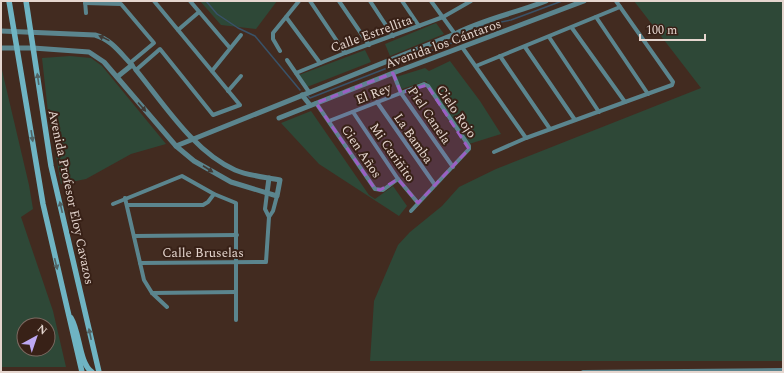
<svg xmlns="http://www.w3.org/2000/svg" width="784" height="373" viewBox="0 0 784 373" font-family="Spectral,serif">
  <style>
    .green { fill: #2e4837; fill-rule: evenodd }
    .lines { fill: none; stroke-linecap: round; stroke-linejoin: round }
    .stream { stroke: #395268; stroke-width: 1.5 }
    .minor { stroke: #5b858e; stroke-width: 4 }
    .tertiary { stroke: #5b858e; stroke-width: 5 }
    .secondary { stroke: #6fb4c3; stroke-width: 5.5 }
    .oneway { fill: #413a35 }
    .oneway2 { fill: #516364 }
    .marked { fill: #9b5fc4; fill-opacity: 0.2; stroke: #9b5fc4; stroke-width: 3; stroke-dasharray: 8 5; stroke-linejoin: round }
    .labels { text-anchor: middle; stroke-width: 4; stroke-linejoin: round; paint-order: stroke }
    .street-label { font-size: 13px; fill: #e5d6cf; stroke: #382117 }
  </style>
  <rect width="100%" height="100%" fill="#422b20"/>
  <g class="green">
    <path d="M200,1h77l-21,28 -35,-4z"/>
    <path d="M634,1h149v360h-413l4,-60 24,-56 12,-13 32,-26 17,-19 37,-18 205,-81z"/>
    <path d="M436,23l8,11 -54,22 -5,-12z"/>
    <path d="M365,50l6,12 -64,25 -8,-12z"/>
    <path d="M70,56l21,2 11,8 64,78 -35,10 -45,25 -25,5 -13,-72 -6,-54z"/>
    <path d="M450,61l30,40 21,33 -32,10 -43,-63 -24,8 -6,-12 29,-9 4,3z"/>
    <path d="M1,66l28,119 4,24 -12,8 32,94 13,56h-65zM24,325h24v24h-24z"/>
    <path d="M311,111l58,84 6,4 18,-13 14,20 -8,10 -80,-52 -38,-41z"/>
  </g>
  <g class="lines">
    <g class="stream">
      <path d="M206,1l11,13 21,14 17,8 45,54"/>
      <path d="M308,96l2,2 152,-59 19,-13 30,-6 51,-19"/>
    </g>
    <g class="minor">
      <path d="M85,1l1,12"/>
      <path d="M190,1l40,47"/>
      <path d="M310,1l35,52"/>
      <path d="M339,1l30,44"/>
      <path d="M370,1l23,35"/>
      <path d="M402,1l17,25"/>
      <path d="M431,1l24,33"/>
      <path d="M616,1l57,81 -1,3 -47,17"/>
      <path d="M85,3l36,1 33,39 -24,20"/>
      <path d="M286,17l34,46"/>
      <path d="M596,17l52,77"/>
      <path d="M178,30l21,-18"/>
      <path d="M549,37l50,75"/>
      <path d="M462,47l64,91"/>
      <path d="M525,47l50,73"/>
      <path d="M280,51l-7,-12v-6l26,-32"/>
      <path d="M500,56l50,73"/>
      <path d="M287,60l22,32"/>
      <path d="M132,65l4,5 24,-21 53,66 27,-10 -86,-104"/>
      <path d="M476,66l144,-59"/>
      <path d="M212,71l29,-36"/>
      <path d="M296,73l49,-20 98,-36 28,-16"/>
      <path d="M393,73l8,20 52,74"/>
      <path d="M228,91l13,-15"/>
      <path d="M377,102l58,83"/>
      <path d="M316,103l59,86 8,1 15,-11"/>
      <path d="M353,112l45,67 20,24"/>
      <path d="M329,121l95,-37 4,2 41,60v3l-58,62"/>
      <path d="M494,152l32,-14 99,-36 -53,-74"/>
      <path d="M125,198l19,82 8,13 15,14"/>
      <path d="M113,204l69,-28 32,18 22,9v117"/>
      <path d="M127,205h76l5,-3 6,-8"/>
      <path d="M269,217l4,-6 4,-15"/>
      <path d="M134,236l103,-1"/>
      <path d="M140,263l126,-1 3,-45 -4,-8 2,-16"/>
      <path d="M152,293l84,-1"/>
      <path d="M583,372l200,-2"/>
    </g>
    <g class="tertiary">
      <path d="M1,31l94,4c17,5 25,18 37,30l-15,12"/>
      <path d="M1,48h32l56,4 15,10 72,84 18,15 37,21 46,14 3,-16c-15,-3 -31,-4 -45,-10 -41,-18 -71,-66 -99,-100"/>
      <path d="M302,95l8,10"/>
      <path d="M279,118l114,-45 191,-72"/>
      <path d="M176,146l279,-112c29,-15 61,-21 91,-33"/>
      <path d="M267,193l2,-15"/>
    </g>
    <g class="secondary">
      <path d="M9,1l34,203 39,168"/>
      <path d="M26,1l25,165 48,206"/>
      <path d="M71,318c9,15 8,45 21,54"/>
    </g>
  </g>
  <defs><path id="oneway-solid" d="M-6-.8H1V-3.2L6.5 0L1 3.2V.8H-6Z"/></defs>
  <g class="oneway">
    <use href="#oneway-solid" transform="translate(104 38) rotate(-154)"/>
    <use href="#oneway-solid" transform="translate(142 107) rotate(49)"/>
    <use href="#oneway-solid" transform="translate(208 169) rotate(33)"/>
  </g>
  <g class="oneway2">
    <use href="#oneway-solid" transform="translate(38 79) rotate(-98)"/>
    <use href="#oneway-solid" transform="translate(32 136) rotate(81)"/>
    <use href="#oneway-solid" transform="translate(61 207) rotate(-103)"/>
    <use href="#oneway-solid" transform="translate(56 264) rotate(76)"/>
    <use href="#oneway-solid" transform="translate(90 334) rotate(-102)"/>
  </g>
  <path class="marked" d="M393,73l8,20 26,-8 42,64 -51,54 -20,-24 -18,11 -5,-1 -59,-86z"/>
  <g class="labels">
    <g class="street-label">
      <text transform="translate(371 33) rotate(-20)" y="5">Calle Estrellita</text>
      <text transform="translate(443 43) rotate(-20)" y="5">Avenida los Cántaros</text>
      <text transform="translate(373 93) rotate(-21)" y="5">El Rey</text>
      <text transform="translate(457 111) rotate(56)" y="5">Cielo Rojo</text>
      <text transform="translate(430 115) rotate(56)" y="5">Piel Canela</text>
      <text transform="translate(414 138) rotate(55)" y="5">La Bamba</text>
      <text transform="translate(362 151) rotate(56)" y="5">Cien Años</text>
      <text transform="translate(393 152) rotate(55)" y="5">Mi Cariñito</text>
      <text transform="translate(72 197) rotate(78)" y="5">Avenida Profesor Eloy Cavazos</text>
      <text x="203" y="257">Calle Bruselas</text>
    </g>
  </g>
  <rect width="784" height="373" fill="none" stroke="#e5d6cf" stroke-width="4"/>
  <g transform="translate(36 337) rotate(40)"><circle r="19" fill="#382117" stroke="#7d6961"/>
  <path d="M0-3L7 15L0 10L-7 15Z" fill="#bea9f4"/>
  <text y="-6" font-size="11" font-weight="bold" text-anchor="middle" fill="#e5d6cf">N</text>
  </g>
  <path d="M640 34v6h65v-6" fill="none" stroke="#e5d6cf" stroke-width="2"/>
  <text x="646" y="34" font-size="12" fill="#e5d6cf" stroke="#382117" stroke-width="3" paint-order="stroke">100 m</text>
</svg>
